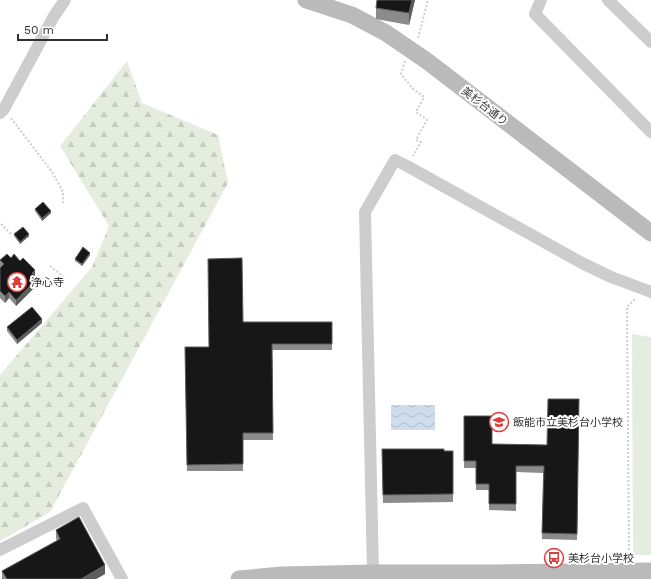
<svg xmlns="http://www.w3.org/2000/svg" width="651" height="579" viewBox="0 0 651 579" font-family="'Work Sans','Noto Sans JP',sans-serif">
  <style>
    .forest { fill: url(#forest-firs) }
    .park { fill: #e5eddf }
    .water { fill: url(#water-waves) }
    .lines { fill: none; stroke-linecap: round; stroke-linejoin: round }
    .path { stroke: #cdcdcd; stroke-width: 2; stroke-dasharray: 2 2; stroke-linecap: butt }
    .street { stroke: #cdcdcd; stroke-width: 12 }
    .secondary { stroke: #bababa; stroke-width: 17 }
    .wall { fill: #8b8b8b }
    .shaded-wall { fill: #5d5d5d }
    .building { fill: #171717; stroke: #5d5d5d }
    .labels { text-anchor: middle; stroke-width: 4; stroke-linejoin: round; paint-order: stroke }
    .street-label { font-size: 11px; fill: #303030; stroke: #fff }
    .poi-label { font-size: 11px; fill: #303030; stroke: #fff; text-anchor: start }
  </style>
  <defs>
    <pattern id="forest-firs" width="22" height="20" patternUnits="userSpaceOnUse"><rect width="22" height="20" fill="#e5eddf"/><path d="M5 1l3.5 6h-7zM16 11l3.5 6h-7z" fill="#c5ccc0"/></pattern>
    <pattern id="water-waves" width="16" height="10" patternUnits="userSpaceOnUse"><rect width="16" height="10" fill="#cdddeb"/><path d="M0 5q4-4 8 0t8 0" fill="none" stroke="#b0beca"/></pattern>
  </defs>
  <rect width="100%" height="100%" fill="#fff"/>
  <path class="forest" d="M127,61l15,42 76,32 10,48 -178,329 -50,29v-166l92,-108 17,-41 -49,-80z"/>
  <path class="park" d="M632,334l19,3v218h-18z"/>
  <rect class="water" x="391" y="405" width="44" height="25"/>
  <g class="lines">
    <g class="path">
      <path d="M418,38l10,-38"/>
      <path d="M405,61l-4,13 11,14 12,9 -8,15 11,8 -11,20 5,2 -8,14"/>
      <path d="M11,118l41,54 8,14 3,6v11"/>
      <path d="M1,224l11,11"/>
      <path d="M50,266l14,11"/>
      <path d="M629,558l-2,-251 9,-9"/>
    </g>
    <g class="street">
      <path d="M541,0l-6,14 116,118"/>
      <path d="M608,0l43,42"/>
      <path d="M0,113l4,-4 50,-93 11,-16"/>
      <path d="M0,550l83,-42 39,71"/>
      <path d="M373,573l-8,-361 30,-52 12,6 175,97 29,14 40,15"/>
    </g>
    <g class="secondary">
      <path d="M306,0l46,15 34,18 41,28 224,172"/>
      <path d="M239,579l43,-4 91,-2h118l160,-2"/>
    </g>
  </g>
  <g class="wall">
    <path d="M415,0l-6,25 -33,-6v-11z"/>
    <path d="M35,209l16,4 -9,8 -7,-10z"/>
    <path d="M14,234l15,2 -9,8 -6,-8z"/>
    <path d="M90,255l-8,11 -7,-5v-2z"/>
    <path d="M11,258l9,3 15,16 2,8 -21,21 -7,-8 -4,5 -5,-5v-38z"/>
    <path d="M243,322h89v28h-60l1,90h-30v31h-56l-2,-124h24z"/>
    <path d="M42,323l-25,21 -10,-13v-4z"/>
    <path d="M579,399l-2,141 -35,-1 1,-66 -27,-1v39l-27,-1v-20h-13v-22h-12v-52l28,28 55,1z"/>
    <path d="M382,449l71,2v51l-70,1z"/>
    <path d="M56,530l49,44 -9,5h-94v-8l55,-30 -1,-3z"/>
  </g>
  <g class="shaded-wall">
    <path d="M412,0h3l-6,25v-12z"/>
    <path d="M51,211v2l-9,8v-3z"/>
    <path d="M29,234v2l-9,8v-2z"/>
    <path d="M90,253v2l-8,11v-2z"/>
    <path d="M35,270v6l-3,-3z"/>
    <path d="M37,279v6l-21,21v-6z"/>
    <path d="M9,292v6l-4,5v-7z"/>
    <path d="M42,319v4l-25,21v-4z"/>
    <path d="M105,565v9l-9,5h-15z"/>
  </g>
  <g class="building">
    <path d="M377,0h35l-3,13 -33,-5z"/>
    <path d="M43,202l8,9 -9,7 -7,-9z"/>
    <path d="M23,227l6,7 -9,8 -6,-8z"/>
    <path d="M83,247l7,6 -8,11 -7,-5z"/>
    <path d="M7,254l4,4 3,-4 6,7 3,-3 12,12 -3,3 5,6 -21,21 -7,-8 -4,4 -5,-5v-23l4,-4 -4,-4z"/>
    <path d="M242,258l1,64h89v22h-60l1,89h-30v31l-56,1 -2,-118h24l-1,-88z"/>
    <path d="M32,307l10,12 -25,21 -10,-13z"/>
    <path d="M548,399h31l-2,135 -35,-1 2,-67h-28v38h-27v-20h-13v-23h-12v-45h28v28l55,1z"/>
    <path d="M382,449h62v2h9v43l-70,1z"/>
    <path d="M79,517l26,48 -24,14h-74l-5,-8 58,-32 -4,-9z"/>
  </g>
  <defs>
    <g id="temple-ring" transform="scale(1)"><circle r="9.5" fill="#fff" stroke="#df3d3b" stroke-width="1.5"/><path d="M0-6L5-2H3V0L6.5 2.5H4V6H1.5V3h-3V6H-4V2.5H-6.5L-3 0V-2H-5Z" fill="#df3d3b"/></g>
    <g id="school-ring" transform="scale(1)"><circle r="9.5" fill="#fff" stroke="#df3d3b" stroke-width="1.5"/><path d="M0-5L7-2L0 1L-7-2ZM-4 1L0 2.5L4 1V4Q0 6-4 4Z" fill="#df3d3b"/></g>
    <g id="bus-ring" transform="scale(1)"><circle r="9.5" fill="#fff" stroke="#df3d3b" stroke-width="1.5"/><path d="M-5-6H5V4H4V6H2V4H-2V6H-4V4H-5ZM-3.5-4V0h7V-4ZM-3.5 1.2v1.5H-2V1.2ZM2 1.2v1.5H3.5V1.2Z" fill="#df3d3b"/></g>
  </defs>
  <g fill-rule="evenodd">
    <use href="#temple-ring" x="17" y="282"/>
    <use href="#school-ring" x="499" y="422"/>
    <use href="#bus-ring" x="554" y="558"/>
  </g>
  <g class="labels">
    <g class="street-label">
      <text transform="translate(485 106) rotate(38)" y="4">美杉台通り</text>
    </g>
    <g class="poi-label">
      <text x="31" y="286">浄心寺</text>
      <text x="513" y="426">飯能市立美杉台小学校</text>
      <text x="568" y="562">美杉台小学校</text>
    </g>
  </g>
  <path d="M18 34v6h89v-6" fill="none" stroke="#303030" stroke-width="2"/>
  <text x="24" y="34" font-size="12" fill="#303030" stroke="#ffffff" stroke-width="3" paint-order="stroke">50 m</text>
</svg>
